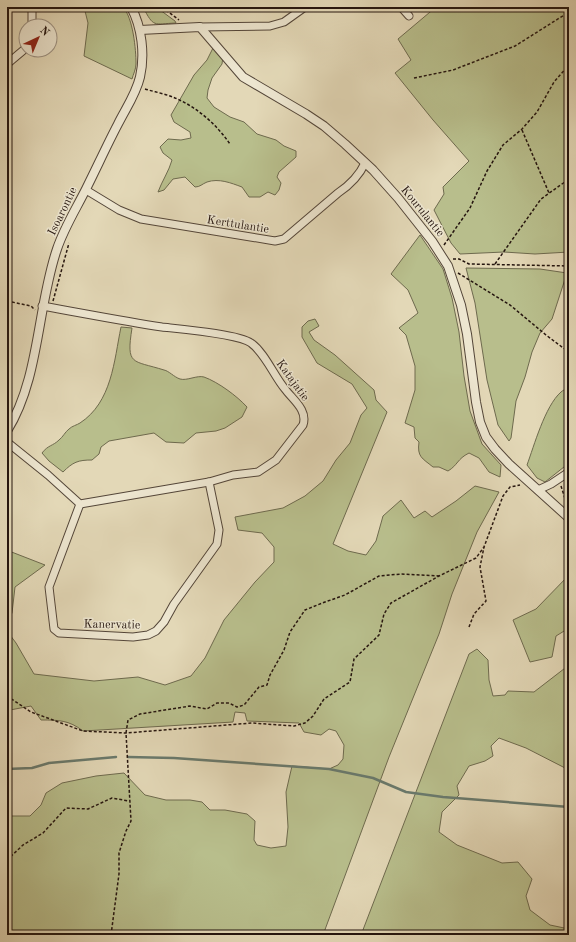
<svg xmlns="http://www.w3.org/2000/svg" width="576" height="942" viewBox="0 0 576 942" font-family="'Old Standard TT',serif">
  <style>
    .green { fill: #b8be8c; stroke: #6e6a4e }
    .lines { fill: none; stroke-linecap: round; stroke-linejoin: round }
    .stream { stroke: #69796c; stroke-width: 2.5 }
    .minor-casing { stroke: #544639; stroke-width: 9 }
    .tertiary-casing { stroke: #544639; stroke-width: 10 }
    .path { stroke: #25150f; stroke-width: 1.5; stroke-dasharray: 3 2; stroke-linecap: butt }
    .minor { stroke: #ede6d0; stroke-width: 7 }
    .tertiary { stroke: #ede6d0; stroke-width: 8 }
    .labels { text-anchor: middle; stroke-width: 3; stroke-linejoin: round; paint-order: stroke }
    .street-label { font-size: 12px; fill: #25150f; stroke: #ede6d0 }
  </style>
  <rect width="100%" height="100%" fill="#e3d8b7"/>
  <filter id="stains"><feTurbulence type="fractalNoise" baseFrequency=".005" numOctaves="4"/><feColorMatrix values="0 0 0 0 .2 0 0 0 0 .09 0 0 0 0 .02 0 0 0 .5 -.17"/></filter>
  <radialGradient id="worn" r=".72"><stop offset=".6" stop-color="#630" stop-opacity="0"/><stop offset="1" stop-color="#630" stop-opacity=".3"/></radialGradient>
  <g class="green">
    <path d="M84,7h39c10,11 13,42 13,57 0,5 -3,11 -4,15l-48,-23 4,-33z"/>
    <path d="M143,7h13l19,14 1,2c-23,1 -22,5 -33,-16z"/>
    <path d="M436,7h133v245l-34,2 -31,-2 -44,2 -9,-11 -17,-33 10,-16 -1,-7 26,-26 -36,-41 -38,-47 16,-13 -13,-21z"/>
    <path d="M213,48l10,8 -1,8 -10,14 -4,12 -1,8 7,9 16,10 14,5 13,12 19,6 8,6 12,5v6l-17,15 -2,5 4,6 -2,7 -4,5 -7,-3 -8,5h-11l-7,-10c-11,-4 -23,-9 -35,-5 -5,2 -7,5 -12,5l-10,-10 -12,2 -9,11 -6,2c4,-11 11,-21 14,-32l-9,-7 -3,-6 8,-8 13,1 10,-2 -1,-6 -16,-10 -3,-7 23,-40 13,-15z"/>
    <path d="M420,235l23,34 9,29 7,34 5,44 6,35 12,33 19,21 -1,12 -11,-5 -10,-14 -10,-5c-12,6 -11,12 -21,18l-9,-4h-6c-11,-9 -16,-10 -14,-25l-4,-4 -1,-11 -9,-4 10,-33v-24l-9,-31 -7,-7 19,-15 -10,-23 -17,-16z"/>
    <path d="M466,268l74,1 27,4 -15,46 -12,14 -8,19 -7,25 -9,24 -5,37 -2,3 -11,-16 -11,-45 -12,-77z"/>
    <path d="M315,319l4,7 -10,6 5,8 21,15 39,35 2,10 11,12 -54,132 15,7 18,4 10,-14 7,-25 18,-16 13,18 11,-7 7,6 24,-16 19,-15 24,6 -22,40 -25,62 -13,40 -50,123 -66,178h-316v-119h23l11,-11 5,-12 16,-10 34,-7 28,-3 21,22 21,5h24l12,2 8,8h15l22,4 8,7 -1,19 3,5 14,3 15,-2 2,-19 -2,-35 6,-26 37,3 9,-4 5,-6 1,-14 -8,-14 -7,-2 -8,6 -17,-3 -5,-9 -52,-2 -2,-8 -10,-1 -2,10 -150,9c-14,-11 -25,-11 -42,-11l-10,-14 -21,4 -3,-1v-78l9,12 18,31 60,7 44,-4 27,8 26,-9 14,-18 19,-38 31,-38 19,-20v-15l-12,-14 -24,-3 -3,-13 48,-9 22,-12 18,-15 13,-21 14,-17 11,-28 6,-7 -15,-24 -35,-21 -15,-26v-10l6,-6z"/>
    <path d="M121,327l11,1c-6,38 0,32 32,42 5,1 10,7 16,9 7,2 17,-4 24,-2 14,5 33,19 43,30l-5,10 -17,11 -9,3 -20,2 -12,10 -18,-1 -12,-9 -45,8 -8,6 -2,7 -7,6c-14,0 -19,2 -29,12l-14,-11 -7,-8c6,-8 11,-7 17,-13 4,-3 6,-8 10,-11 3,-3 8,-4 11,-6 32,-21 34,-62 41,-96z"/>
    <path d="M569,388v75l-24,19 -8,-4 -10,-13c7,-19 18,-59 34,-73 2,-2 5,-3 8,-4z"/>
    <path d="M9,551l36,14 -30,22 -3,26 -5,9v-70z"/>
    <path d="M569,575v53l-13,8 -4,21 -22,5 -17,-42 23,-11z"/>
    <path d="M477,649l11,11 1,20 4,16 12,-1 3,-4 26,1 35,-27v105l-43,-22 -27,-10 -8,8 2,10 -8,5 -16,5 -12,20 2,9 -17,17 -3,20 18,13 45,18 16,-1 14,17 -6,17 4,14 20,15 19,4v6h-208l108,-281z"/>
  </g>
  <g class="lines">
    <g class="stream">
      <path d="M128,757l46,1 155,11 44,9 33,14 37,5 126,10"/>
      <path d="M7,769l25,-1 17,-5 67,-6"/>
    </g>
    <g class="minor-casing">
      <g id="minor">
        <path d="M32,7v19"/>
        <path d="M401,7l8,9"/>
        <path d="M200,27l70,-1 14,-4 21,-15"/>
        <path d="M7,64l19,-16"/>
        <path d="M86,190l33,20 22,9 134,22 9,-2 54,-46c12,-8 21,-17 27,-30"/>
        <path d="M7,442l41,33 32,29 129,-22 24,-7 25,-3 18,-12 27,-35c5,-15 -10,-25 -18,-36 -11,-13 -20,-36 -34,-46 -12,-9 -71,-14 -89,-16 -40,-6 -80,-14 -120,-21"/>
        <path d="M538,490l13,-6 18,-12"/>
        <path d="M80,504l-31,83 5,42 5,4 74,4 15,-2 8,-4 8,-9 10,-18 43,-60 2,-14 -10,-48"/>
      </g>
    </g>
    <g class="tertiary-casing">
      <g id="tertiary">
        <path d="M140,30l60,-3 43,50 63,37 18,12 21,18 28,26 25,28 34,43 16,25 13,39 6,29 9,68 4,20 6,15 9,12 14,15 60,54"/>
        <path d="M7,431c33,-53 30,-124 50,-182 7,-21 19,-40 29,-60 11,-22 21,-44 32,-65 8,-16 18,-30 22,-47 5,-22 2,-50 -9,-70"/>
      </g>
    </g>
    <g class="path">
      <path d="M162,7l17,13"/>
      <path d="M414,78l39,-8 62,-24 54,-34"/>
      <path d="M145,89c10,3 21,5 30,9 22,9 42,27 55,46"/>
      <path d="M522,130l27,63"/>
      <path d="M444,245l26,-37 17,-37 16,-26 19,-16 15,-17 17,-30 15,-17"/>
      <path d="M453,259h6l10,5 100,2"/>
      <path d="M495,264l46,-65 28,-20"/>
      <path d="M458,273l52,32 36,30 20,15 3,4"/>
      <path d="M7,301l24,5 4,4"/>
      <path d="M53,301l16,-58"/>
      <path d="M561,486l6,19"/>
      <path d="M469,627l5,-13 12,-13 -6,-34 4,-20 19,-51 7,-9 10,-2"/>
      <path d="M7,696l24,16 52,19 43,2 126,-10 42,3 11,-3 8,-7 11,-17 26,-17 4,-23 25,-24 5,-21 7,-11 48,-27 37,-18 8,-11"/>
      <path d="M7,860l16,-15 20,-12 23,-25 22,1 24,-11 17,3"/>
      <path d="M111,935l8,-61v-21l7,-22 5,-10 -5,-88 2,-13 12,-6 50,-8 17,3 10,-6h12l8,4 7,-2 15,-18 8,-2 3,-10 14,-25 6,-18 15,-22 20,-8 20,-7 34,-19 22,-2 38,2"/>
    </g>
    <use href="#minor" class="minor"/>
    <use href="#tertiary" class="tertiary"/>
  </g>
  <g class="labels">
    <g class="street-label">
      <text transform="translate(62 211) rotate(-64)" y="4">Isoarontie</text>
      <text transform="translate(423 211) rotate(51)" y="4">Kourulantie</text>
      <text transform="translate(238 224) rotate(9)" y="4">Kerttulantie</text>
      <text transform="translate(293 380) rotate(54)" y="4">Katajatie</text>
      <text transform="translate(112 624) rotate(1)" y="4">Kanervatie</text>
    </g>
  </g>
  <rect width="576" height="942" fill="none" stroke="#e3d8b7" stroke-width="24"/>
  <rect x="8" y="8" width="560" height="926" fill="none" stroke="#25150f" stroke-width="2"/>
  <rect x="12" y="12" width="552" height="918" fill="none" stroke="#25150f"/>
  <g transform="translate(38 38) rotate(44)"><circle r="19" fill="#ede6d0" stroke="#9d9283"/>
  <path d="M0-3L7 15L0 10L-7 15Z" fill="#8f2418"/>
  <text y="-6" font-size="11" font-weight="bold" text-anchor="middle" fill="#25150f">N</text>
  </g>
  <rect width="100%" height="100%" filter="url(#stains)"/>
  <rect width="100%" height="100%" fill="url(#worn)"/>
</svg>
